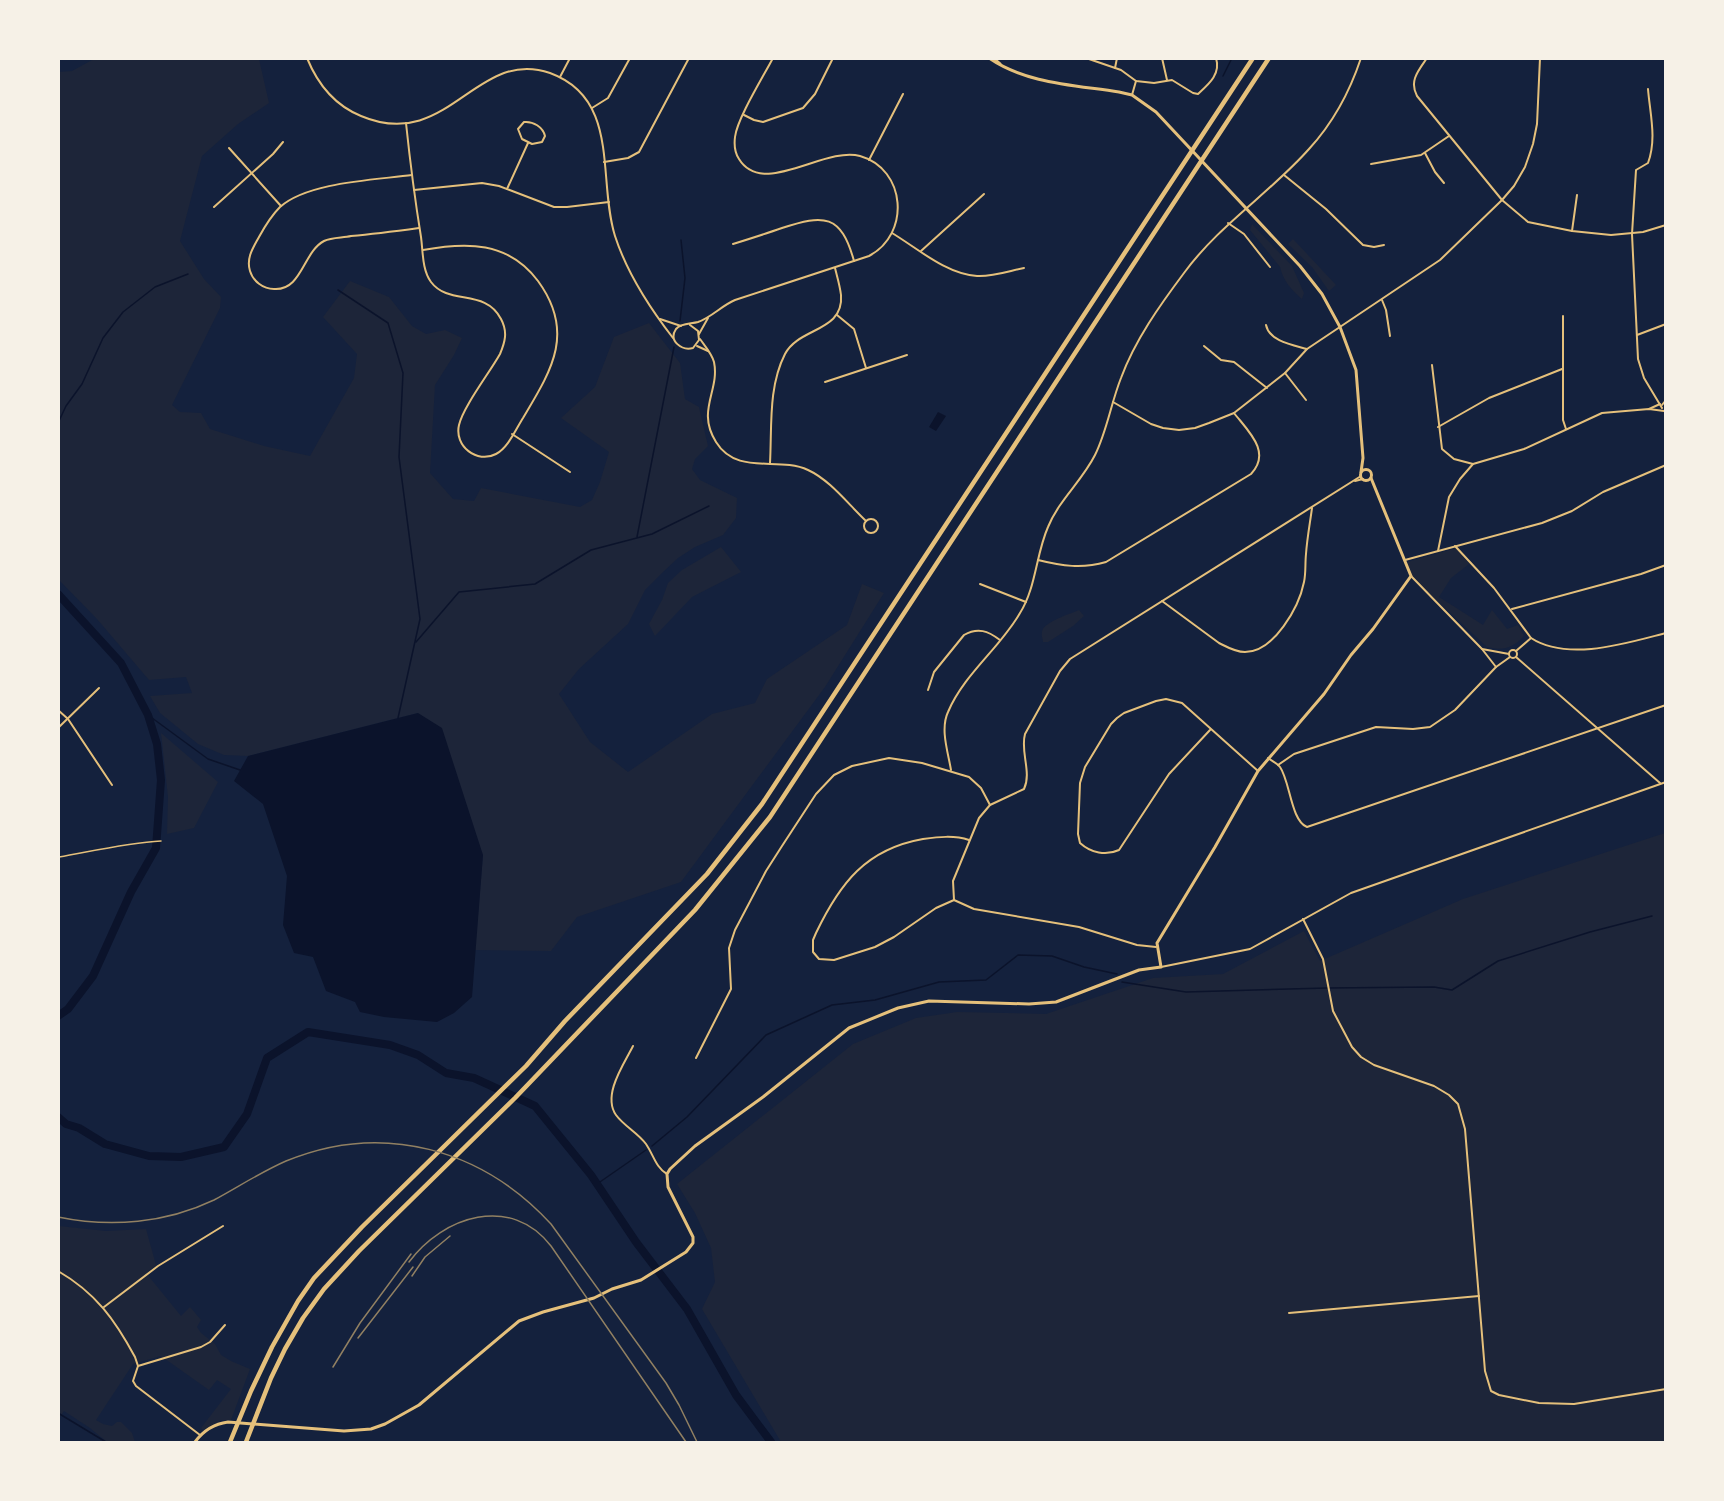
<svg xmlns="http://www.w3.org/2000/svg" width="1724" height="1501" viewBox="0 0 1724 1501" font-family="'PT Serif',serif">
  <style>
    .green { fill: #1d2539 }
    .water { fill: #0b132b }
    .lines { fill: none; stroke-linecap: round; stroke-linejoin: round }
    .stream { stroke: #0b132b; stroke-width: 1.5 }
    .river { stroke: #0b132b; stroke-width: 8 }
    .service { stroke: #e5c07b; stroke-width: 1.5 }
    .minor { stroke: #e5c07b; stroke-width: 2 }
    .tertiary { stroke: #e5c07b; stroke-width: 3 }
    .motorway { stroke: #e5c07b; stroke-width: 4.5 }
    .rail { stroke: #918062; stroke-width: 1.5 }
  </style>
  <rect width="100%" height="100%" fill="#14213d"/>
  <g class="green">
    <path d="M94,59h165l10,44 -31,21 -36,32 -22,85 24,38 17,18 -1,11 -48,97 8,7 21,1 9,16 54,17 46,10 44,-78 3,-24 -34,-37 27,-36 39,16 23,29 14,8 19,-4 17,8 -8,17 -19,30 -5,88 23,26 21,2 7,-13 99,19 12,-7 8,-18 9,-30 -48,-34 34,-31 19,-50 35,-14 31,40 5,36 14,8 9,39 -13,13 -3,10 8,11 37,18 -1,20 -13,17 -28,12 -17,11 -16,15 -17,17 -17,34 -49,45 -20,25 31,48 38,30 84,-58 43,-11 12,-24 80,-54 15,-41 22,9 -59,94 -144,195 -104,35 -26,34 -76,-1 8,-95 -65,-142 -170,43 -24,-1 -26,-11 -38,-31 -10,-17 42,-3 -6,-16 -37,3 -52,-61 -38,-39 -1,-508 14,-1z"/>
    <path d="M1252,224l40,42 12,27 -2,6c-11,-9 -19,-19 -22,-32l-30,-37z"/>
    <path d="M1293,239l43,46 -7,6 -17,-24 -24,-23z"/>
    <path d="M721,547l20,25 -49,25 -37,39 -6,-12 13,-24 6,-17 14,-13z"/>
    <path d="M1457,548l12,16 -18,14 -12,19 44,28 9,-15 15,19 11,-4 6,11c-11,12 -21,15 -37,11l-74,-69 -6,-16z"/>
    <path d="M1079,610l5,6 -11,10 -25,16h-5c0,-3 -2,-6 -1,-10 1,-10 28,-18 37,-22z"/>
    <path d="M161,733l57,49 -24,46 -27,6 1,-37z"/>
    <path d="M1665,833v609h-884l-79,-133 13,-27 -4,-34 -16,-35 -18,-29 176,-140 63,-26 41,-6 89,2 107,-36 70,-4 81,-43 16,30 143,-62z"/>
    <path d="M59,1226l47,5 40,-2 10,36 -10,8 35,43 9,-9 11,13 -4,7 4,6 14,11 6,11 10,6 19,8 -19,51h-9l-19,10 -2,-2 30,-39 -14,-9 -8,10 -48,-34 -28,8 -37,56 7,4 9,2 5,-4h4l11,11 3,9h-28l-17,-14 -26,-17 -5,7z"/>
  </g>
  <g class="water">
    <path d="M938,412l8,4 -10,15 -7,-4z"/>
    <path d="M418,713l24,15 41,127 -11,142 -18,16 -17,9 -53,-5 -24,-5 -5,-10 -29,-11 -13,-34 -19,-4 -11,-28 4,-49 -24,-72 -29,-23 14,-25z"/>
  </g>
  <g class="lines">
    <g class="stream">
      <path d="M1223,76l9,-18"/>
      <path d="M338,290l50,33 15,50 -4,84 21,162 -22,99"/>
      <path d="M680,321l5,-43 -4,-38"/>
      <path d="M58,423l8,-17 16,-22 21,-46 20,-26 32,-25 33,-13"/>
      <path d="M637,537l37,-190"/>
      <path d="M416,642l43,-50 76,-8 56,-34 61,-16 57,-28"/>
      <path d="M148,715l60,44 32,11"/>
      <path d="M1122,982l64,10 141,-4 107,-1 18,3 46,-29 92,-29 62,-16"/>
      <path d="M652,1146l35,-29 79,-82 66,-30 43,-5 64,-18 47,-2 32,-25 34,1 32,11 33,7"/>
      <path d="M597,1184l49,-34"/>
      <path d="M58,1413l48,29"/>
    </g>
    <g class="river">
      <path d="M58,594l63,69 27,52 9,29 4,36 -5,68 -25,44 -38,84 -25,33 -10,7"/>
      <path d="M58,1117l8,7 13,4 26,16 44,12 32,1 43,-10 23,-33 20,-56 41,-26 82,13 28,10 28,18 28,5 61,28 56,69 45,67 51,67 49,86 35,47"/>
    </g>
    <path class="service" d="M59,857c34,-6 68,-14 102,-16"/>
    <g class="minor">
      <path d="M307,58c11,27 27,47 54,58 87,37 115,-69 189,-43 71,26 47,106 65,163 12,37 34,71 58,102"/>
      <path d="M1086,58l35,12 15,11 18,2 18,-3 21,13 5,1c11,-10 23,-20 18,-36"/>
      <path d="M1162,58l5,22"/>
      <path d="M1427,58c-9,13 -18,23 -10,38l85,104 26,22 44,9 39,4 32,-3 23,-7"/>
      <path d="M1115,68l2,-10"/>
      <path d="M560,77l10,-19"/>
      <path d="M1648,89c2,25 9,50 0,74l-12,7 -4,64 6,125 6,19 18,30"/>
      <path d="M1132,95l4,-14"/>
      <path d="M592,108l16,-10 22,-40"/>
      <path d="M744,115l10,5 9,2 40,-14 12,-14 18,-36"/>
      <path d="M524,122c9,-1 19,5 21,14l-3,6 -10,2 -10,-5 -4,-10z"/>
      <path d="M406,123c4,38 9,77 15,114 2,14 1,33 10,45 18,24 54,6 70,37 7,13 4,23 -1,35 -10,18 -37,53 -41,71 -5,21 18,39 37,29 12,-6 20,-25 27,-36 28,-47 53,-85 15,-137 -30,-40 -72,-39 -115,-31"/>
      <path d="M229,148l52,58"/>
      <path d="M1425,153l10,19 9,11"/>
      <path d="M869,160l34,-66"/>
      <path d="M604,162l24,-4 11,-6 50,-94"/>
      <path d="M1371,164l50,-9 28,-19"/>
      <path d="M412,175c-37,5 -104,7 -132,32 -9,9 -15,19 -21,30 -6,11 -13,21 -9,34 3,10 13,18 24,18 28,2 29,-37 50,-48 8,-4 19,-3 27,-5 23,-2 46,-5 68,-8"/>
      <path d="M1284,175l42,34 37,36 11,2 10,-2"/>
      <path d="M507,189l21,-46"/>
      <path d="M414,190l68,-7 17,3 55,21h13l42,-5"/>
      <path d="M214,207l59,-53 10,-12"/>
      <path d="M1228,223l16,11 26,33"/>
      <path d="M1572,231l5,-36"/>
      <path d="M892,233c25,15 54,41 85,43 15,1 32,-5 47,-8"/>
      <path d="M733,244c16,-5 32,-10 49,-16 42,-14 59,-14 72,33"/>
      <path d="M921,251l63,-57"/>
      <path d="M1382,300l4,10 4,26"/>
      <path d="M837,315l17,14 12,39"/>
      <path d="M1563,316v104l3,9"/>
      <path d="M660,319l21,7"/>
      <path d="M690,325l8,6 1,9 -6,8c-11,3 -25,-7 -17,-19 5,-6 15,-5 22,-7 14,-5 23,-16 37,-22l134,-44c42,-22 37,-87 -9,-100 -36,-10 -97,42 -121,3 -4,-6 -5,-14 -4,-22 2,-18 28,-60 38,-79"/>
      <path d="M1266,325c3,16 27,20 41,24"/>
      <path d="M699,334l9,-16"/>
      <path d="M1637,335l29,-11"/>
      <path d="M700,339c5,7 12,15 14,23 6,29 -18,48 2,80 21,34 62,14 92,28 22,10 40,34 58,51"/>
      <path d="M697,346l11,5"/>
      <path d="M1204,346l17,14 13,2 33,26"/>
      <path d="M1432,365l10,84 12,10 19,5"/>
      <path d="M1285,373l21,27"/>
      <path d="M825,382l82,-27"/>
      <path d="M1113,402l38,22 12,4 16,2 16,-2 14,-5 25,-10 51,-40 22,-24 133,-89 62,-60 12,-14 11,-19 8,-23 4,-20 3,-66"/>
      <path d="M1662,405l4,-5"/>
      <path d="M1649,409l11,-5"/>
      <path d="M1438,427l51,-29 73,-29"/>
      <path d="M512,434l58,38"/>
      <path d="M770,463c2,-35 -2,-76 15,-109 14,-27 59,-22 56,-59 -1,-9 -4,-19 -6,-27"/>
      <path d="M1355,481l8,-2"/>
      <circle cx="871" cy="526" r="7"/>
      <path d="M1455,546l39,42 37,50"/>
      <path d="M1438,551l11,-54 11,-18 13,-15 51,-15 78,-36 47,-4 15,2"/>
      <path d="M1038,560c24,6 44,9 68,2l145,-88c21,-22 -3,-43 -17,-61"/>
      <path d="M1405,560l137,-37 30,-12 31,-19 63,-27"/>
      <path d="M1411,576l71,73 14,18"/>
      <path d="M980,584l46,18"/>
      <path d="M1162,601l57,42c8,4 16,9 26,9 29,0 54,-45 59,-70 2,-9 1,-19 2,-28 1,-15 4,-31 6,-46"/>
      <path d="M1512,609l129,-35 25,-9"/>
      <path d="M1482,649l27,5"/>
      <circle cx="1513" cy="654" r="4"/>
      <path d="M1516,651l15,-13c37,24 96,5 135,-5"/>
      <path d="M1516,657l144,126"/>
      <path d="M928,690l6,-18 30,-37c14,-8 24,-4 36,5"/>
      <path d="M58,710l10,9 44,66"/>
      <path d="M58,728l41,-40"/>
      <path d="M1210,730l-41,44 -50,76c-13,6 -28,3 -39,-7l-2,-9 2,-51 5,-16 26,-43 6,-6 7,-5 32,-12 10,-2 16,4 76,68"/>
      <path d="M1268,758c4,3 9,5 12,9 10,14 11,54 27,60l359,-122"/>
      <path d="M1278,765l16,-11 82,-27 37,2 17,-2 25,-17 41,-43 14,-10"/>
      <path d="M951,770c-3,-18 -11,-41 -3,-58 16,-38 52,-64 72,-99 16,-25 16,-59 28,-86 11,-27 34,-46 47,-72 12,-24 16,-52 26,-77 14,-38 39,-73 63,-105 35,-48 86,-80 125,-124 24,-26 41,-58 52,-91"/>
      <path d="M954,900l-18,8 -42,29 -19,10 -41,13 -15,-1 -6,-7v-12l3,-7c24,-50 50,-84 107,-94 15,-2 31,-4 46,1"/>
      <path d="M1303,919l20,40 10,52 19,36 9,10 13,8 60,21 15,9 9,9 7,25 20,242 6,20 8,4 40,8 35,1 92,-15"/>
      <path d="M1156,947l-19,-2 -58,-18 -105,-18 -20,-9 -1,-19 26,-63 11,-13 34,-16c8,-17 -4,-37 1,-55l35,-63 10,-12 291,-183"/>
      <path d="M1161,967l89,-18 101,-56 315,-111"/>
      <path d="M633,1046c-9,18 -31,49 -17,69 8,11 22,18 30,29 7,10 10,24 21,30"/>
      <path d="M696,1058l35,-69 -2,-41 6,-18 31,-59 16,-25 34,-52 18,-19 18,-9 37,-8 33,5 47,14 12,11 9,17"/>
      <path d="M58,1271c38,22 57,49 77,86l3,9 -5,15 3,5 64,49"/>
      <path d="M104,1307l54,-41 65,-40"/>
      <path d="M1289,1313l190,-17"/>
      <path d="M138,1366l63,-19 9,-5 15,-17"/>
    </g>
    <g class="tertiary">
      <path d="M989,58c38,26 86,27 130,34l13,3 24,17 144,154 22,28 18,33 16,43 7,88 -2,14"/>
      <path d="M993,58l7,6"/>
      <circle cx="1366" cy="475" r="5.5"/>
      <path d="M58,847v10"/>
      <path d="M195,1442c8,-11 18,-18 33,-20l116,9 27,-2 14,-5 34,-19 100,-84 24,-9 51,-14 18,-9 29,-9 45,-28 7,-9v-6l-25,-50 -1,-13 3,-5 25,-23 68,-49 86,-69 49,-20 31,-7 100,3 27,-2 83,-32 22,-3 -4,-24 58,-96 43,-76 66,-77 27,-39 22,-26 38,-53 -40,-98"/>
    </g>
    <g class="motorway">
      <path d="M230,1442l21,-51 21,-44 26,-46 16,-23 48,-51 164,-161 39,-45 142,-147 55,-70 491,-746"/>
      <path d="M246,1442l25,-64 14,-29 18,-31 21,-29 35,-38 156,-153 180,-188 75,-93 499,-759"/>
    </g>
    <g class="rail">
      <path d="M58,1217c53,11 108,6 156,-17 24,-13 47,-28 72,-39 97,-40 196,-12 265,63l115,159 13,22 18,37"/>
      <path d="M409,1262c34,-46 102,-68 142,-16l135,196"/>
      <path d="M412,1276l13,-19 25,-21"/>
      <path d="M358,1338l55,-71"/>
      <path d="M333,1367l27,-44 51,-69"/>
    </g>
  </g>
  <rect width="1724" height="1501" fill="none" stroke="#f6f1e7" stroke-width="120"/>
</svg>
